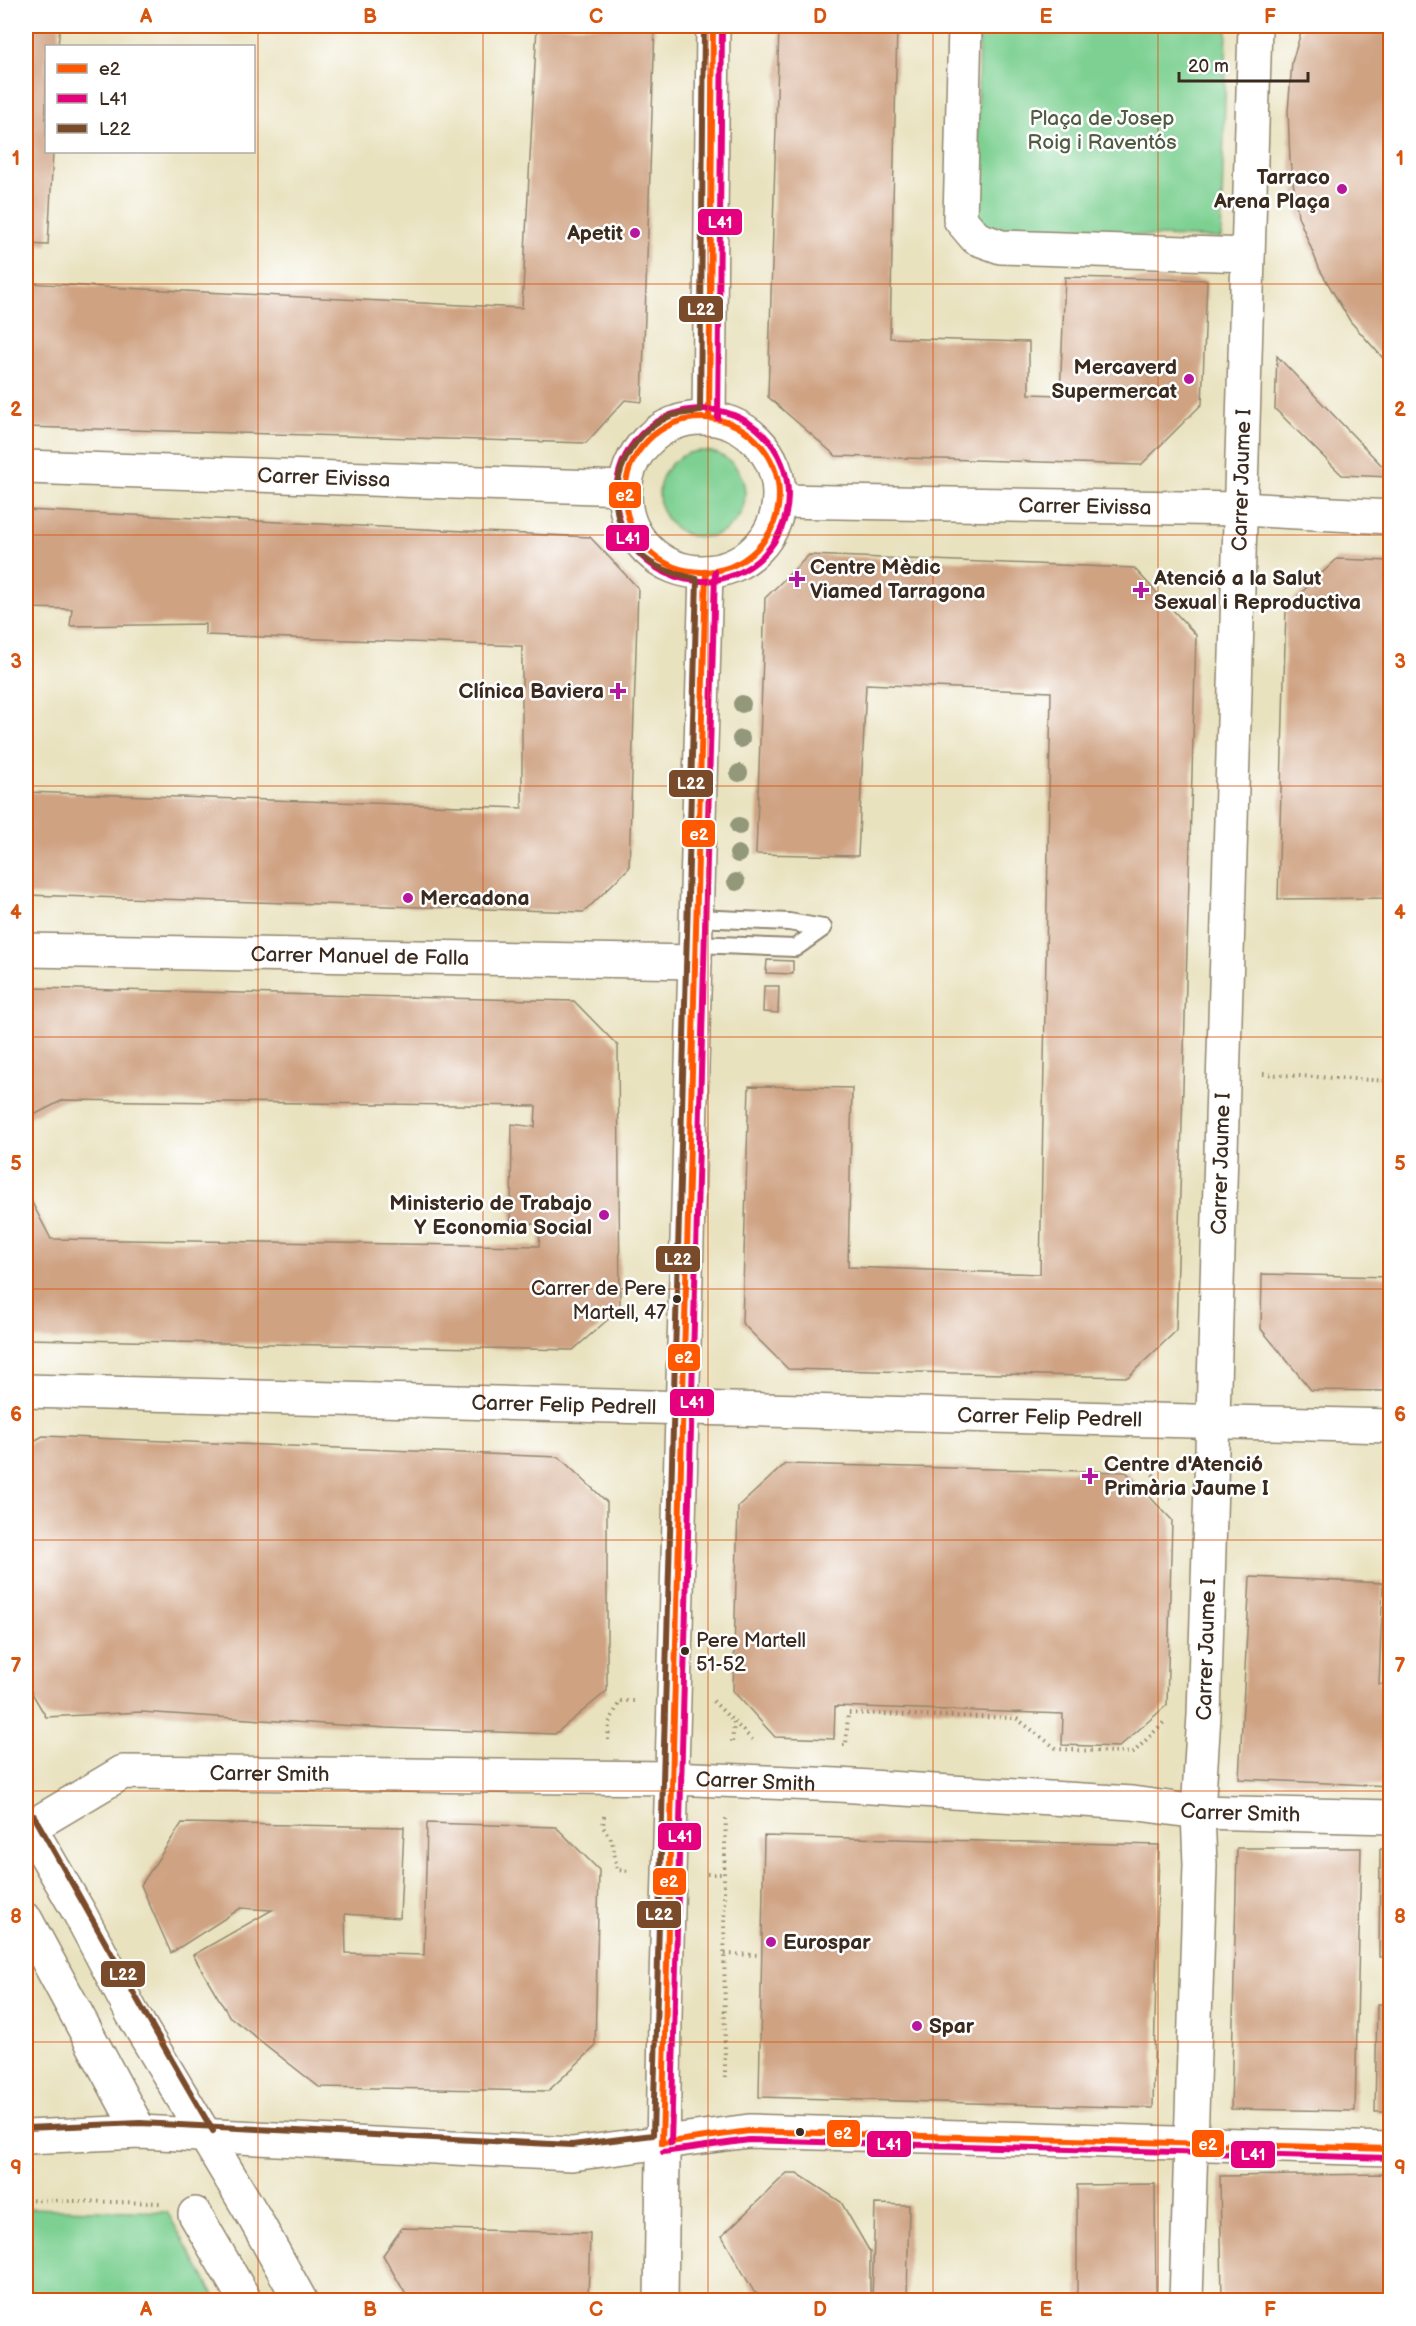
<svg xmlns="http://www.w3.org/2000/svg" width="1416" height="2326" viewBox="0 0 1416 2326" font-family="'Balsamiq Sans',sans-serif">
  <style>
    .green { fill: #7dd092; stroke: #5c7d58; stroke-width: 1.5 }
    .building { fill: #cfa282 }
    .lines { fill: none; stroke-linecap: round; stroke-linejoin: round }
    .lane-casing { stroke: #92866e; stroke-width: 20 }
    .street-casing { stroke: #92866e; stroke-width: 36 }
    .path { stroke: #92866e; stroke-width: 4; stroke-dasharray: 1.5 4.5; stroke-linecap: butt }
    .lane { stroke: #fff; stroke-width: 16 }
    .street { stroke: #fff; stroke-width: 33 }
    .bus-1-casing { stroke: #fff; stroke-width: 10 }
    .bus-2-casing { stroke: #fff; stroke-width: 10 }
    .bus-3-casing { stroke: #fff; stroke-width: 10 }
    .bus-1 { stroke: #ff5800; stroke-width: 6 }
    .bus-2 { stroke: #e5007d; stroke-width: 6 }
    .bus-3 { stroke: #7a4b2a; stroke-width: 6 }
    .tree { fill: #94987a }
    .grid { fill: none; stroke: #d7540e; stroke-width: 1.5; stroke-opacity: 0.55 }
    .poi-dot { fill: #b5179e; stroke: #fff; stroke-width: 2 }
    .bus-dot { fill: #3b2a1e; stroke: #fff; stroke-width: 2 }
    .labels { text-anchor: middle; stroke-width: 5; stroke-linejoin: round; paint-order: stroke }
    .bus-label { font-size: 20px; fill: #3b2a1e; stroke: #fff; text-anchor: end }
    .park-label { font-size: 21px; fill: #4f5c41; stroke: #fff }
    .poi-label { font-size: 21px; font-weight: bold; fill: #3b2a1e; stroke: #fff; text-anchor: start }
    .street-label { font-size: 21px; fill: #3b2a1e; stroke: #fff }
    .line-badge { stroke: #fff; stroke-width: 2 }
    .badge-label { font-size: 16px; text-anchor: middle; font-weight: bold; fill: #fff }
    .neatline { fill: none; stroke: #d7540e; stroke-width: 2 }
    .grid-label { font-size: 20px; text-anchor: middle; font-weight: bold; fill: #d7540e }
  </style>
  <rect width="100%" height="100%" fill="#fff"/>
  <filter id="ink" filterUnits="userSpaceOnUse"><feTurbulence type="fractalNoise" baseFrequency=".0167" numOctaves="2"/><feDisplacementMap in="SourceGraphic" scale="12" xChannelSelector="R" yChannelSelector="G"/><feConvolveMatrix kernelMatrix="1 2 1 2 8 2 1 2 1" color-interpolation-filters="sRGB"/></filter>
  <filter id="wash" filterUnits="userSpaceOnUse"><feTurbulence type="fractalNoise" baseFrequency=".008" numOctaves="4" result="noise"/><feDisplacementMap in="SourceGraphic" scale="24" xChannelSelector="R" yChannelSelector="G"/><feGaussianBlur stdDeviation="1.35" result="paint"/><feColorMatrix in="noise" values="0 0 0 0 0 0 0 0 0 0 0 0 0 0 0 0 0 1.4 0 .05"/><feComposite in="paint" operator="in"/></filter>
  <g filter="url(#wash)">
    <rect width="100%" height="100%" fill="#e9e2bf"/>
    <g class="green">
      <path d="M979,26h248l-6,212 -226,-7 -19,-10z"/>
      <circle cx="702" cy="494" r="43"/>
      <path d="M26,2208l141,4 50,88h-191z"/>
    </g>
    <g id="blocks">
      <g class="building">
        <path d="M26,26h34l-2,20h-12v106h7l-5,93 -22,-1z"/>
        <path d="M537,26h118l-13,376 -17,-2 -39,43 -560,-16v-144l496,25z"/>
        <path d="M779,26h118l-7,312 139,4v52l31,1 5,-118 142,3 -5,124 -61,61 -305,-9 -68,-59z"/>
        <path d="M1303,26h87v340l-40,-45 -30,-51 -22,-54 -8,-55 -2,-50 4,-49z"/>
        <path d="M1277,356l113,118v3l-48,-2 -67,-66z"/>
        <path d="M26,510l564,27 48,51 -9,280 -45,44 -558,-17v-103l496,16v-162l-317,-11v-11l-135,2 2,-17 -46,-1z"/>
        <path d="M809,555l325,13 62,67 -20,696 -48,46 -340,-8 -46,-46 7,-237 103,2 -4,179 192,7 11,-582 -185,-8 -8,172 -102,-2 9,-256z"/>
        <path d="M1337,559l53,2v337l-112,1 8,-292z"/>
        <path d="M767,960l26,1v13l-27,-1z"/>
        <path d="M764,986h15l-1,27 -15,-1z"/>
        <path d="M34,988l540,13 44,45 2,263 -47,41 -547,-11v-148l25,48 488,7 2,-22 -30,-1 1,-99 23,3 1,-21 -473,-6 -37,19v-126z"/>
        <path d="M1262,1274l128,3v114l-79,-1 -50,-61z"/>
        <path d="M43,1436l516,21 48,45v189l-52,43 -169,-6 -245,-16 -95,5 -20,-34v-238z"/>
        <path d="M785,1464l341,8 46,48 -5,185 -48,42 -57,-2 1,-31 -228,-8 -1,33 -59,-2 -42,-46 5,-184z"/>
        <path d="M1250,1577l133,6 -4,101 11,1v101l-151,-7z"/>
        <path d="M182,1823l222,4 -4,91 -55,-4 1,39 78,2 3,-132 129,4 43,43 -4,177 -47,44 -229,-4 -90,-71 -36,-61 79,-45 -31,-2 -70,45 -30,-68z"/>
        <path d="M764,1836l395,9 -6,263 -394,-11z"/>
        <path d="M1237,1848h124l-6,263 -124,-2z"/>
        <path d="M1380,1849l10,1v107h-11z"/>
        <path d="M1377,2004h13v108h-15z"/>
        <path d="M787,2173h10l44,29 29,50v48h-101l-15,-8 -32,-56z"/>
        <path d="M1390,2174v126h-168l-2,-124z"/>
        <path d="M1155,2184l1,116h-79v-115z"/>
        <path d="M875,2204l34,1 -2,95h-35z"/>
        <path d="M402,2228l188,5 -2,67h-179l-26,-45z"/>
      </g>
    </g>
  </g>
  <g filter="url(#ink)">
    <use href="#blocks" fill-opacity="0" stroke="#92866e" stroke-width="1.5"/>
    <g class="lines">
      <g class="lane-casing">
        <g id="lane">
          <path d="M696,918l93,4 34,6"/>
          <path d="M695,944l100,4 28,-20"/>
        </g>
      </g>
      <g class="street-casing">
        <g id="street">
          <path d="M965,26l-5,193 16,19 25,9 247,8"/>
          <circle cx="702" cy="495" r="77"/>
          <path d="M709,418l4,-392"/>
          <path id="s1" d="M26,467l598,21"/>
          <path id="s2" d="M779,501l461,8 150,8"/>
          <path id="s3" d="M26,950l669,12"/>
          <path id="s4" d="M26,1391l1364,35"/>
          <path d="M26,1821l54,93 52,99 122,204 46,83"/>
          <path id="s5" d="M29,1828l94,-56 549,6 166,7 294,18 66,9 192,5"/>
          <path d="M26,1920l114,212"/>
          <path d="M26,2137l114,-5 432,22 177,-23 641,18"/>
          <path d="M195,2214l50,86"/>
          <path d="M661,2300l4,-285 41,-1443"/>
          <path id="s6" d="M1186,2300l14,-435 -2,-53 6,-97 51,-1689"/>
        </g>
      </g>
      <g class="path">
        <path d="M1263,1074l127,7"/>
        <path d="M1146,1458l1,8 24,33"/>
        <path d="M713,1701l21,21 -2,21"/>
        <path d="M734,1722l21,20"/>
        <path d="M608,1740l1,-17 11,-22h14"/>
        <path d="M843,1745h3l2,-32 168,5 41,31 76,4 31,-31"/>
        <path d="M604,1816l-1,11 9,13 5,30 13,1"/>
        <path d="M707,1874h17"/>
        <path d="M725,1954l36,1"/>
        <path d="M725,2078l-1,-204 2,-55"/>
        <path d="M26,2200l134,3"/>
      </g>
      <use href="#lane" class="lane"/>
      <use href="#street" class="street"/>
      <g class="bus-1-casing">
        <g id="bus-1">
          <path d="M709,418l4,-392"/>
          <circle cx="702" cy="495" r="77"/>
          <path d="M662,2143l44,-1571"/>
          <path d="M662,2143l87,-12 641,18"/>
        </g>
      </g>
      <g class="bus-2-casing">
        <g id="bus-2">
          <circle cx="702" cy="495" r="86"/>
          <path d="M718,418l4,-392"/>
          <path d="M671,2143l44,-1571"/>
          <path d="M663,2152l86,-12 641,18"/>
        </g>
      </g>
      <g class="bus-3-casing">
        <g id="bus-3">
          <path d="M34,1816c60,105 117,211 179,315"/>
          <path d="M26,2128l114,-5 432,22 81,-10 44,-1556c-22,-5 -42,-10 -58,-26 -43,-41 -21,-113 29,-136 10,-4 22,-4 32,-6l4,-385"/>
        </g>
      </g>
      <use href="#bus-1" class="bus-1"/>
      <use href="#bus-2" class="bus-2"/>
      <use href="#bus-3" class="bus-3"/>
    </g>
    <g class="tree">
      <circle cx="742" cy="704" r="9"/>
      <circle cx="741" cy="739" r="9"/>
      <circle cx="739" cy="773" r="9"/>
      <circle cx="739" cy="826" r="9"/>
      <circle cx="738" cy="854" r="9"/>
      <circle cx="736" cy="882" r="9"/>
    </g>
  </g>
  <path class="grid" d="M258,26v2274M483,26v2274M708,26v2274M933,26v2274M1158,26v2274M26,284h1364M26,535h1364M26,786h1364M26,1037h1364M26,1289h1364M26,1540h1364M26,1791h1364M26,2042h1364"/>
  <g class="poi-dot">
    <circle cx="1342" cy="189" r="6"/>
    <circle cx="635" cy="233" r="6"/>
    <circle cx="1189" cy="379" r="6"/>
    <path d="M794 570h6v6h6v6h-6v6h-6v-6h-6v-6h6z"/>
    <path d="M1138 581h6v6h6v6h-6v6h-6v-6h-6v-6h6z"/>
    <path d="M615 682h6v6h6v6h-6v6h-6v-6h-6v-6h6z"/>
    <circle cx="408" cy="898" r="6"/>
    <circle cx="604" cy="1215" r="6"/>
    <path d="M1087 1467h6v6h6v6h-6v6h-6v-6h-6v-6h6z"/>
    <circle cx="771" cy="1942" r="6"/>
    <circle cx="917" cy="2026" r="6"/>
  </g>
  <g class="bus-dot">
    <circle cx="677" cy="1299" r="5"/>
    <circle cx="685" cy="1651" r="5"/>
    <circle cx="800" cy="2132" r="5"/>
  </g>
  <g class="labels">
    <g class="bus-label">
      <text x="666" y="1295">Carrer de Pere<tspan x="666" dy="24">Martell, 47</tspan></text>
      <text x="696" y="1647" text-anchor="start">Pere Martell<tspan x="696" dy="24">51-52</tspan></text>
    </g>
    <g class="park-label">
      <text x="1102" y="125">Plaça de Josep<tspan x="1102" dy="24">Roig i Raventós</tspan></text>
    </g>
    <g class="poi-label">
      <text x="1330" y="184" text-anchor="end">Tarraco<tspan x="1330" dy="24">Arena Plaça</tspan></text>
      <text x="623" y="240" text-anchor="end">Apetit</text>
      <text x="1177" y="374" text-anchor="end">Mercaverd<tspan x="1177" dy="24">Supermercat</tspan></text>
      <text x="810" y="574">Centre Mèdic<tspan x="810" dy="24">Viamed Tarragona</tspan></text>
      <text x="1154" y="585">Atenció a la Salut<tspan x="1154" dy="24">Sexual i Reproductiva</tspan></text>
      <text x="604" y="698" text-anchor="end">Clínica Baviera</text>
      <text x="420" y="905">Mercadona</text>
      <text x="592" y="1210" text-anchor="end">Ministerio de Trabajo<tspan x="592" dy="24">Y Economia Social</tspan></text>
      <text x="1104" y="1471">Centre d'Atenció<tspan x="1104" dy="24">Primària Jaume I</tspan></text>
      <text x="783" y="1949">Eurospar</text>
      <text x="929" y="2033">Spar</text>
    </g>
    <g class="street-label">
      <text dy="7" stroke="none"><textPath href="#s1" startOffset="298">Carrer Eivissa</textPath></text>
      <text dy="7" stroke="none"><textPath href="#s6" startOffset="1821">Carrer Jaume I</textPath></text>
      <text dy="7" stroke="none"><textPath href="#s2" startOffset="306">Carrer Eivissa</textPath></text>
      <text dy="7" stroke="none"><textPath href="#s3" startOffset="334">Carrer Manuel de Falla</textPath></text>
      <text dy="7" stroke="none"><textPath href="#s6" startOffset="1137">Carrer Jaume I</textPath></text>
      <text dy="7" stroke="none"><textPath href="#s4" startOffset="538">Carrer Felip Pedrell</textPath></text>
      <text dy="7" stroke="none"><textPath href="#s4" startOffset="1024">Carrer Felip Pedrell</textPath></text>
      <text dy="7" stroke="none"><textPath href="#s6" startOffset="651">Carrer Jaume I</textPath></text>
      <text dy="7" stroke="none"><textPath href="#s5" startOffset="256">Carrer Smith</textPath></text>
      <text dy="7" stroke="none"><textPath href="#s5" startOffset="742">Carrer Smith</textPath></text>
      <text dy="7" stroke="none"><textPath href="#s5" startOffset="1228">Carrer Smith</textPath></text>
    </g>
  </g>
  <g class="line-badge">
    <rect x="697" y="208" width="46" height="28" rx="6" fill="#e5007d"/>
    <rect x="678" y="295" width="46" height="28" rx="6" fill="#7a4b2a"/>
    <rect x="608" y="481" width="34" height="28" rx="6" fill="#ff5800"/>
    <rect x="605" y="524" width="45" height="28" rx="6" fill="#e5007d"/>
    <rect x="668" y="769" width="46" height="29" rx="6" fill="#7a4b2a"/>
    <rect x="681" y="819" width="35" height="29" rx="6" fill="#ff5800"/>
    <rect x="655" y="1245" width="46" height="28" rx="6" fill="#7a4b2a"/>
    <rect x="667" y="1343" width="34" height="29" rx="6" fill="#ff5800"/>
    <rect x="669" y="1388" width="46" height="29" rx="6" fill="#e5007d"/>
    <rect x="657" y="1822" width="45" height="29" rx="6" fill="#e5007d"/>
    <rect x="652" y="1867" width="35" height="29" rx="6" fill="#ff5800"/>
    <rect x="636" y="1900" width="46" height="29" rx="6" fill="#7a4b2a"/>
    <rect x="100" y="1960" width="46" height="28" rx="6" fill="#7a4b2a"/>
    <rect x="826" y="2119" width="35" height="29" rx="6" fill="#ff5800"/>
    <rect x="1191" y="2129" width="34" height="29" rx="6" fill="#ff5800"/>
    <rect x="866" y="2130" width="46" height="28" rx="6" fill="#e5007d"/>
    <rect x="1230" y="2140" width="46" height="29" rx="6" fill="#e5007d"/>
  </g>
  <g class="badge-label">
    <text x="720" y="228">L41</text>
    <text x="701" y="315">L22</text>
    <text x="625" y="501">e2</text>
    <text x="628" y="544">L41</text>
    <text x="691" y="789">L22</text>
    <text x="699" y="840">e2</text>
    <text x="678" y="1265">L22</text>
    <text x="684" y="1363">e2</text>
    <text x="692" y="1408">L41</text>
    <text x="680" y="1842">L41</text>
    <text x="669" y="1887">e2</text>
    <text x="659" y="1920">L22</text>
    <text x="123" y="1980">L22</text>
    <text x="843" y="2139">e2</text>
    <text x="1208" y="2150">e2</text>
    <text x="889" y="2150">L41</text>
    <text x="1253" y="2160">L41</text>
  </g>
  <rect width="1416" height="2326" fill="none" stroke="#fff" stroke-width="66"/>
  <rect x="45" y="45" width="210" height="108" fill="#ffffff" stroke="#b1aaa5" stroke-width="1.5"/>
  <rect x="57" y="64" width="30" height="9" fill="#ff5800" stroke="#b1aaa5" stroke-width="1.5"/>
  <text x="99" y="75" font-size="18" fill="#3b2a1e">e2</text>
  <rect x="57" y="94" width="30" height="9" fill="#e5007d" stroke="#b1aaa5" stroke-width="1.5"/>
  <text x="99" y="105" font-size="18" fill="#3b2a1e">L41</text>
  <rect x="57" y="124" width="30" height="9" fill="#7a4b2a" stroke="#b1aaa5" stroke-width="1.5"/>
  <text x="99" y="135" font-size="18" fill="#3b2a1e">L22</text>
  <path d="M1179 72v9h129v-9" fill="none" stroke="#3b2a1e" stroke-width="3"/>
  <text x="1188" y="72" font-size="18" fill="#3b2a1e" stroke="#ffffff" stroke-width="4.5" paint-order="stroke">20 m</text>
  <rect x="33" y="33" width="1350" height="2260" class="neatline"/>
  <g class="grid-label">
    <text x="146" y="23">A</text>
    <text x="370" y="23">B</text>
    <text x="596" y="23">C</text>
    <text x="820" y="23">D</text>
    <text x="1046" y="23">E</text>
    <text x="1270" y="23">F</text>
    <text x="16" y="165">1</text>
    <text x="1400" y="165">1</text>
    <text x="16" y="416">2</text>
    <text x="1400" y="416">2</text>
    <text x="16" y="668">3</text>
    <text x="1400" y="668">3</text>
    <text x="16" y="919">4</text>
    <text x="1400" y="919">4</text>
    <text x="16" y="1170">5</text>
    <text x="1400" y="1170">5</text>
    <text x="16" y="1421">6</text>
    <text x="1400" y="1421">6</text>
    <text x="16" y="1672">7</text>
    <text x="1400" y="1672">7</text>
    <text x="16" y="1923">8</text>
    <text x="1400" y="1923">8</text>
    <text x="16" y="2174">9</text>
    <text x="1400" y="2174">9</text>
    <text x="146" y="2316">A</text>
    <text x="370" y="2316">B</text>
    <text x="596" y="2316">C</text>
    <text x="820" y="2316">D</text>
    <text x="1046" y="2316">E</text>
    <text x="1270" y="2316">F</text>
  </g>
</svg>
